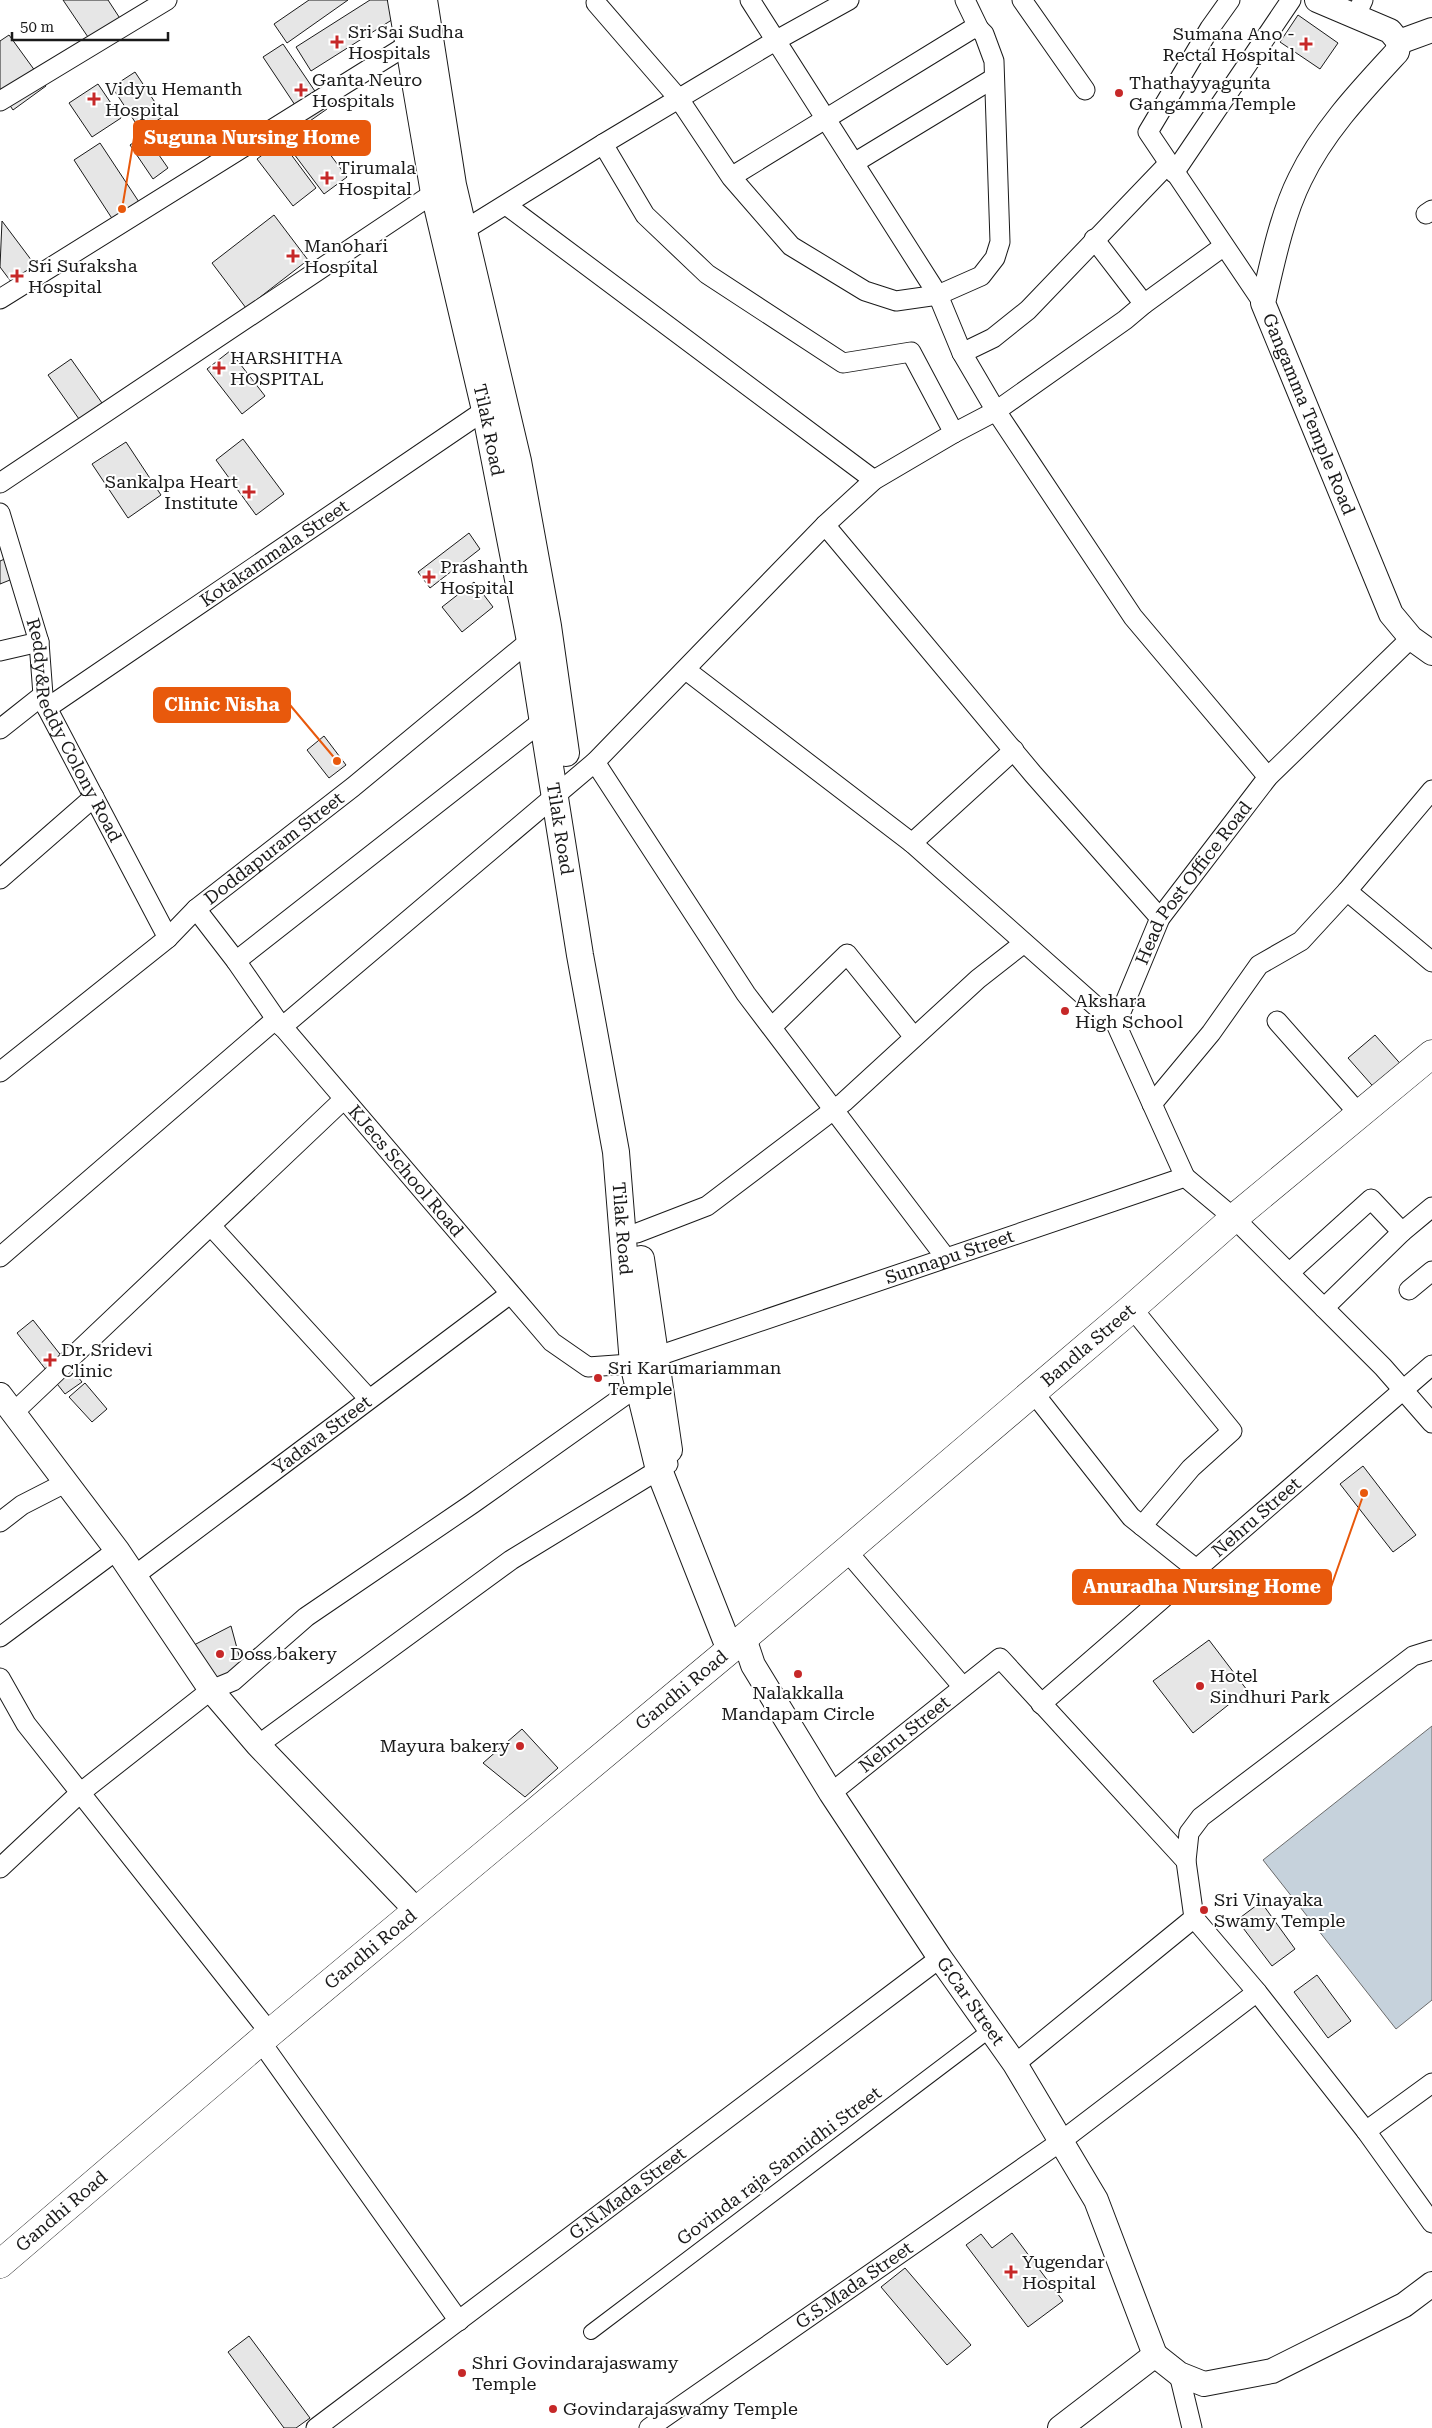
<svg xmlns="http://www.w3.org/2000/svg" width="1432" height="2428" viewBox="0 0 1432 2428" font-family="'Roboto Serif',serif">
  <style>
    .water { fill: #c6d2dc; stroke: #6a6a6a }
    .building { fill: #e6e6e6; stroke: #1a1a1a }
    .lines { fill: none; stroke-linecap: round; stroke-linejoin: round }
    .pedestrian-casing { stroke: #1a1a1a; stroke-width: 16 }
    .minor-casing { stroke: #1a1a1a; stroke-width: 21 }
    .tertiary-casing { stroke: #1a1a1a; stroke-width: 26 }
    .secondary-casing { stroke: #1a1a1a; stroke-width: 28 }
    .primary-casing { stroke: #1a1a1a; stroke-width: 29 }
    .pedestrian { stroke: #fff; stroke-width: 14 }
    .minor { stroke: #fff; stroke-width: 19 }
    .tertiary { stroke: #fff; stroke-width: 24 }
    .secondary { stroke: #fff; stroke-width: 26 }
    .primary { stroke: #fff; stroke-width: 28 }
    .poi-dot { fill: #c62828; stroke: #fff; stroke-width: 2 }
    .labels { text-anchor: middle; stroke-width: 4; stroke-linejoin: round; paint-order: stroke }
    .poi-label { font-size: 18px; fill: #1a1a1a; stroke: #fff; text-anchor: start }
    .street-label { font-size: 18px; fill: #1a1a1a; stroke: #fff }
    .leader { fill: none; stroke: #e8590c; stroke-width: 2 }
    .callout-dot { fill: #e8590c; stroke: #fff; stroke-width: 2 }
    .callout { fill: #e8590c; stroke: #e8590c; stroke-width: 2 }
    .callout-label { font-size: 19px; text-anchor: middle; font-weight: bold; fill: #fff }
  </style>
  <rect width="100%" height="100%" fill="#fff"/>
  <path class="water" d="M1432,1726v274l-36,29 -133,-169z"/>
  <g class="building">
    <path d="M63,0h45l15,23 -31,20z"/>
    <path d="M309,0h39l-61,43 -13,-19z"/>
    <path d="M370,0h18l10,16 -87,55 -15,-24z"/>
    <path d="M1298,15l40,28 -18,26 -40,-27z"/>
    <path d="M9,35l37,51 -33,24 -13,-19v-50z"/>
    <path d="M283,44l44,65 -20,14 -44,-66z"/>
    <path d="M135,72l29,44 -23,15 -29,-44z"/>
    <path d="M98,84l23,34 -29,19 -23,-34z"/>
    <path d="M314,133l33,44 -23,17 -33,-44z"/>
    <path d="M145,135l23,33 -15,11 -23,-34z"/>
    <path d="M281,141l35,47 -23,18 -36,-47z"/>
    <path d="M100,143l39,59 -26,18 -39,-60z"/>
    <path d="M274,215l34,45 -62,48 -34,-45z"/>
    <path d="M2,221l33,44 -23,18 -12,-16z"/>
    <path d="M230,351l35,45 -23,18 -35,-45z"/>
    <path d="M71,359l31,44 -23,16 -31,-44z"/>
    <path d="M243,439l41,55 -28,21 -40,-55z"/>
    <path d="M126,442l35,53 -33,23 -36,-54z"/>
    <path d="M469,533l11,16 -50,39 -12,-16z"/>
    <path d="M7,558l8,20 -15,6v-23z"/>
    <path d="M474,582l19,25 -31,25 -20,-25z"/>
    <path d="M324,736l22,29 -17,13 -22,-28z"/>
    <path d="M1375,1035l30,34 -27,23 -30,-34z"/>
    <path d="M33,1320l49,62 -17,12 -48,-61z"/>
    <path d="M85,1383l22,26 -15,13 -23,-25z"/>
    <path d="M1363,1466l53,69 -23,17 -53,-68z"/>
    <path d="M231,1626l10,37 -22,19 -25,-37z"/>
    <path d="M1209,1640l38,50 -54,43 -40,-52z"/>
    <path d="M522,1729l36,39 -33,29 -42,-34z"/>
    <path d="M1261,1902l34,47 -23,17 -35,-46z"/>
    <path d="M1317,1975l34,46 -23,17 -34,-46z"/>
    <path d="M1012,2233l51,68 -35,26 -62,-82 15,-11 11,14z"/>
    <path d="M905,2268l66,77 -24,20 -66,-78z"/>
    <path d="M249,2336l61,82 -14,10h-12l-56,-76z"/>
  </g>
  <g class="lines">
    <g class="pedestrian-casing">
      <path id="pedestrian" d="M591,2332l399,-302"/>
    </g>
    <g class="minor-casing">
      <g id="minor">
        <path d="M750,0l188,295 24,58 34,58 137,206 135,160"/>
        <path d="M965,0l14,29"/>
        <path d="M1022,0l63,90"/>
        <path d="M1230,0l-20,28 -62,104 115,171"/>
        <path d="M596,3l83,96 52,78 60,69 74,45 31,10 42,-6 43,-19 14,-18 5,-16 -6,-181 -10,-27 -5,-5h-7l-241,148"/>
        <path d="M1356,15l7,-15"/>
        <path d="M0,101l167,-101"/>
        <path d="M603,144l42,71 62,59 136,89 68,-11 43,81 -80,47 -49,45"/>
        <path d="M854,163l140,-85"/>
        <path d="M1174,173l117,-173"/>
        <path d="M506,205l368,275"/>
        <path d="M1426,214l6,-4"/>
        <path d="M453,237l150,-93 172,-103 74,-41"/>
        <path d="M1094,239l50,65"/>
        <path d="M0,299l409,-255"/>
        <path d="M962,353l31,-15 35,-28 140,-146"/>
        <path d="M954,433l42,-22 129,-91 19,-16 80,-58"/>
        <path d="M0,483l434,-290 11,-5"/>
        <path id="s1" d="M0,513l39,129 4,53 4,13 121,230"/>
        <path d="M0,651l39,-9"/>
        <path d="M686,670l226,173 204,181"/>
        <path id="s2" d="M47,708l447,-304"/>
        <path d="M0,729l43,-34"/>
        <path d="M595,762l151,232 200,264"/>
        <path d="M912,843l102,-93"/>
        <path d="M0,879l94,-82"/>
        <path d="M1347,891l85,-101"/>
        <path id="s3" d="M196,909l40,52 40,58 276,323 36,25 56,-4"/>
        <path d="M236,961l314,-246"/>
        <path d="M1277,1021l83,94"/>
        <path d="M282,1027l313,-265 230,-237 208,249 127,144"/>
        <path d="M772,1027l75,-73 67,83"/>
        <path id="s4" d="M0,1072l168,-134 28,-29 157,-122 185,-153"/>
        <path d="M1152,1104l59,-71 48,-68 42,-24 46,-50 85,71"/>
        <path id="s5" d="M1185,1177l-69,-153 44,-106 108,-141 143,-139"/>
        <path d="M211,1226l158,173"/>
        <path d="M637,1233l70,-27 137,-104 134,-123 46,-36"/>
        <path d="M0,1257l276,-238"/>
        <path d="M1289,1273l82,-74 31,33 30,-25"/>
        <path d="M1409,1290l23,-19"/>
        <path d="M1132,1308l100,123 -41,37 -49,58"/>
        <path d="M1324,1308l78,-76"/>
        <path id="s6" d="M655,1357l530,-180 49,41 149,149 49,56"/>
        <path d="M1033,1392l98,125 65,52"/>
        <path d="M13,1413l331,-314"/>
        <path d="M0,1522l22,-17 43,-22"/>
        <path d="M846,1550l117,137"/>
        <path id="s7" d="M134,1576l376,-282"/>
        <path d="M0,1637l117,-87"/>
        <path d="M0,1678l26,46 244,309"/>
        <path id="s8" d="M1041,1704l391,-339"/>
        <path d="M258,1745l253,-185 157,-96"/>
        <path id="s9" d="M831,1793l169,-135 186,203"/>
        <path d="M0,1868l80,-75 131,-103 22,-9 73,-64 166,-113 176,-125"/>
        <path d="M1194,1918l63,74 109,139 66,-48"/>
        <path d="M261,2042l198,279"/>
        <path d="M1015,2064l179,-146 -8,-57 3,-28 12,-16 212,-161 19,-6"/>
        <path d="M1366,2131l66,92"/>
        <path d="M1179,2374l13,54"/>
        <path id="s10" d="M316,2428l624,-470"/>
        <path id="s11" d="M649,2428l411,-286 197,-150"/>
      </g>
    </g>
    <g class="tertiary-casing">
      <g id="tertiary">
        <path id="s12" d="M1317,0l73,31 9,11 -2,10c-36,39 -74,79 -97,127 -18,36 -28,85 -37,124l128,311 20,24 21,15"/>
        <path d="M1399,42l33,-12"/>
        <path d="M0,1395l117,155 94,140 47,55 158,165"/>
        <path id="s13" d="M744,1638l9,27 78,128 109,165 75,106 81,136 59,155"/>
        <path d="M1155,2355l24,19 25,10 68,-13 132,-66 28,-21"/>
        <path d="M1060,2428l95,-73"/>
      </g>
    </g>
    <g class="secondary-casing">
      <g id="secondary">
        <path id="s14" d="M401,0l33,193 51,217 45,231 50,314 36,197 17,212 26,106 71,180"/>
        <path d="M424,0l29,185 65,276 30,165 18,127"/>
        <path d="M641,1259l28,191"/>
      </g>
    </g>
    <g class="primary-casing">
      <g id="primary">
        <path id="s15" d="M0,2264l270,-231 474,-395 388,-330 102,-90 198,-164"/>
      </g>
    </g>
    <use href="#pedestrian" class="pedestrian"/>
    <use href="#minor" class="minor"/>
    <use href="#tertiary" class="tertiary"/>
    <use href="#secondary" class="secondary"/>
    <use href="#primary" class="primary"/>
  </g>
  <g class="poi-dot">
    <path d="M334.5 34.5h5v5h5v5h-5v5h-5v-5h-5v-5h5z"/>
    <path d="M1303.5 36.5h5v5h5v5h-5v5h-5v-5h-5v-5h5z"/>
    <path d="M298.5 82.5h5v5h5v5h-5v5h-5v-5h-5v-5h5z"/>
    <circle cx="1119" cy="93" r="5"/>
    <path d="M91.5 91.5h5v5h5v5h-5v5h-5v-5h-5v-5h5z"/>
    <path d="M324.5 170.5h5v5h5v5h-5v5h-5v-5h-5v-5h5z"/>
    <path d="M290.5 248.5h5v5h5v5h-5v5h-5v-5h-5v-5h5z"/>
    <path d="M14.5 268.5h5v5h5v5h-5v5h-5v-5h-5v-5h5z"/>
    <path d="M216.5 360.5h5v5h5v5h-5v5h-5v-5h-5v-5h5z"/>
    <path d="M246.5 484.5h5v5h5v5h-5v5h-5v-5h-5v-5h5z"/>
    <path d="M426.5 569.5h5v5h5v5h-5v5h-5v-5h-5v-5h5z"/>
    <circle cx="1065" cy="1011" r="5"/>
    <path d="M47.5 1352.5h5v5h5v5h-5v5h-5v-5h-5v-5h5z"/>
    <circle cx="598" cy="1378" r="5"/>
    <circle cx="220" cy="1654" r="5"/>
    <circle cx="798" cy="1674" r="5"/>
    <circle cx="1200" cy="1686" r="5"/>
    <circle cx="520" cy="1746" r="5"/>
    <circle cx="1204" cy="1910" r="5"/>
    <path d="M1008.5 2264.5h5v5h5v5h-5v5h-5v-5h-5v-5h5z"/>
    <circle cx="462" cy="2373" r="5"/>
    <circle cx="553" cy="2409" r="5"/>
  </g>
  <g class="labels">
    <g class="poi-label">
      <text x="348" y="38">Sri Sai Sudha<tspan x="348" dy="21">Hospitals</tspan></text>
      <text x="1295" y="40" text-anchor="end">Sumana Ano -<tspan x="1295" dy="21">Rectal Hospital</tspan></text>
      <text x="312" y="86">Ganta Neuro<tspan x="312" dy="21">Hospitals</tspan></text>
      <text x="1129" y="89">Thathayyagunta<tspan x="1129" dy="21">Gangamma Temple</tspan></text>
      <text x="105" y="95">Vidyu Hemanth<tspan x="105" dy="21">Hospital</tspan></text>
      <text x="338" y="174">Tirumala<tspan x="338" dy="21">Hospital</tspan></text>
      <text x="304" y="252">Manohari<tspan x="304" dy="21">Hospital</tspan></text>
      <text x="28" y="272">Sri Suraksha<tspan x="28" dy="21">Hospital</tspan></text>
      <text x="230" y="364">HARSHITHA<tspan x="230" dy="21">HOSPITAL</tspan></text>
      <text x="238" y="488" text-anchor="end">Sankalpa Heart<tspan x="238" dy="21">Institute</tspan></text>
      <text x="440" y="573">Prashanth<tspan x="440" dy="21">Hospital</tspan></text>
      <text x="1075" y="1007">Akshara<tspan x="1075" dy="21">High School</tspan></text>
      <text x="61" y="1356">Dr. Sridevi<tspan x="61" dy="21">Clinic</tspan></text>
      <text x="608" y="1374">Sri Karumariamman<tspan x="608" dy="21">Temple</tspan></text>
      <text x="230" y="1660">Doss bakery</text>
      <text x="1210" y="1682">Hotel<tspan x="1210" dy="21">Sindhuri Park</tspan></text>
      <text x="798" y="1699" text-anchor="middle">Nalakkalla<tspan x="798" dy="21">Mandapam Circle</tspan></text>
      <text x="510" y="1752" text-anchor="end">Mayura bakery</text>
      <text x="1214" y="1906">Sri Vinayaka<tspan x="1214" dy="21">Swamy Temple</tspan></text>
      <text x="1022" y="2268">Yugendar<tspan x="1022" dy="21">Hospital</tspan></text>
      <text x="472" y="2369">Shri Govindarajaswamy<tspan x="472" dy="21">Temple</tspan></text>
      <text x="563" y="2415">Govindarajaswamy Temple</text>
    </g>
    <g class="street-label">
      <text dy="6" stroke="none"><textPath href="#s12" startOffset="514">Gangamma Temple Road</textPath></text>
      <text dy="6" stroke="none"><textPath href="#s14" startOffset="439">Tilak Road</textPath></text>
      <text dy="6" stroke="none"><textPath href="#s2" startOffset="275">Kotakammala Street</textPath></text>
      <text dy="6" stroke="none"><textPath href="#s1" startOffset="231">Reddy&amp;Reddy Colony Road</textPath></text>
      <text dy="6" stroke="none"><textPath href="#s14" startOffset="844">Tilak Road</textPath></text>
      <text dy="6" stroke="none"><textPath href="#s4" startOffset="354">Doddapuram Street</textPath></text>
      <text dy="6" stroke="none"><textPath href="#s5" startOffset="330">Head Post Office Road</textPath></text>
      <text dy="6" stroke="none"><textPath href="#s3" startOffset="336">KJecs School Road</textPath></text>
      <text dy="6" stroke="none"><textPath href="#s14" startOffset="1249">Tilak Road</textPath></text>
      <text dy="6" stroke="none"><textPath href="#s6" startOffset="311">Sunnapu Street</textPath></text>
      <text dy="6" stroke="none"><textPath href="#s15" startOffset="1424">Bandla Street</textPath></text>
      <text dy="6" stroke="none"><textPath href="#s7" startOffset="235">Yadava Street</textPath></text>
      <text dy="6" stroke="none"><textPath href="#s8" startOffset="285">Nehru Street</textPath></text>
      <text dy="6" stroke="none"><textPath href="#s15" startOffset="891">Gandhi Road</textPath></text>
      <text dy="6" stroke="none"><textPath href="#s9" startOffset="94">Nehru Street</textPath></text>
      <text dy="6" stroke="none"><textPath href="#s15" startOffset="486">Gandhi Road</textPath></text>
      <text dy="6" stroke="none"><textPath href="#s13" startOffset="429">G.Car Street</textPath></text>
      <text transform="translate(779 2166) rotate(-37)" y="6">Govinda raja Sannidhi Street</text>
      <text dy="6" stroke="none"><textPath href="#s10" startOffset="390">G.N.Mada Street</textPath></text>
      <text dy="6" stroke="none"><textPath href="#s15" startOffset="81">Gandhi Road</textPath></text>
      <text dy="6" stroke="none"><textPath href="#s11" startOffset="250">G.S.Mada Street</textPath></text>
    </g>
  </g>
  <path class="leader" d="M122 209L134 138M337 761L290 705M1364 1493L1331 1587"/>
  <g class="callout-dot">
    <circle cx="122" cy="209" r="5"/>
    <circle cx="337" cy="761" r="5"/>
    <circle cx="1364" cy="1493" r="5"/>
  </g>
  <g class="callout">
    <rect x="134" y="121" width="236" height="34" rx="5"/>
    <rect x="154" y="688" width="136" height="34" rx="5"/>
    <rect x="1073" y="1570" width="258" height="34" rx="5"/>
  </g>
  <g class="callout-label">
    <text x="252" y="144">Suguna Nursing Home</text>
    <text x="222" y="711">Clinic Nisha</text>
    <text x="1202" y="1593">Anuradha Nursing Home</text>
  </g>
  <path d="M12 32v8h156v-8" fill="none" stroke="#1a1a1a" stroke-width="2.5"/>
  <text x="20" y="32" font-size="15" fill="#1a1a1a" stroke="#ffffff" stroke-width="4" paint-order="stroke">50 m</text>
</svg>
